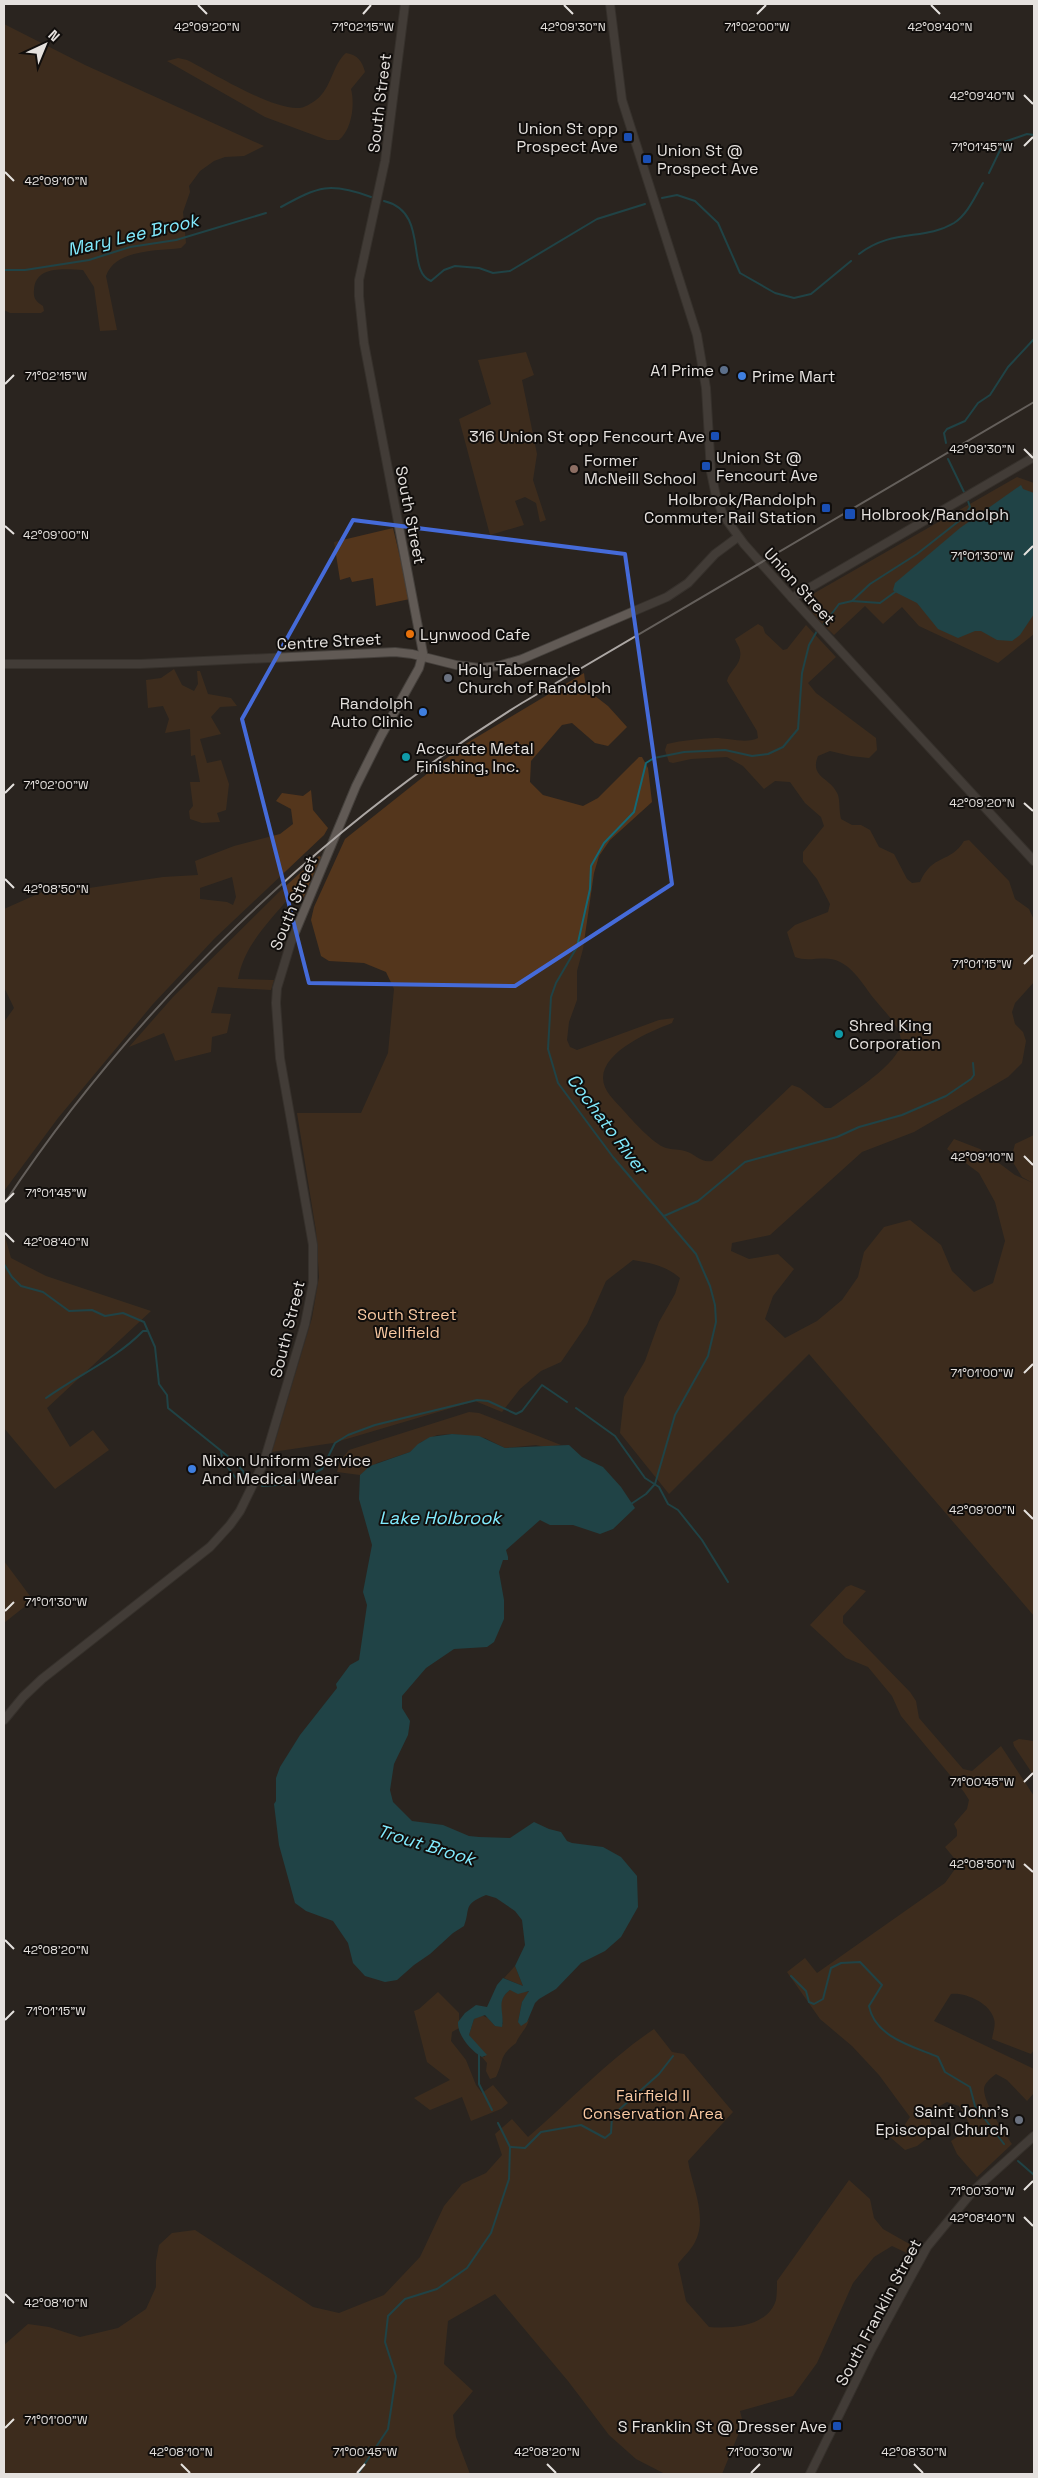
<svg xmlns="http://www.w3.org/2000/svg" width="1038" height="2478" viewBox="0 0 1038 2478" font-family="'Space Grotesk',sans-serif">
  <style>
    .green { fill: #54361c; fill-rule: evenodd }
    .water { fill: #146875 }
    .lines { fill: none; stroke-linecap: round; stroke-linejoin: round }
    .stream { stroke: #146875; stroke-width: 2 }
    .secondary-casing { stroke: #45403c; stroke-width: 10 }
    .secondary { stroke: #615a55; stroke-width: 8 }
    .rail { stroke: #aca7a4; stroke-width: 2 }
    .marked { fill: none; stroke: #456bd9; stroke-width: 4; stroke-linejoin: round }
    .ticks { fill: none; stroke: #e5e1de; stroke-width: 2 }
    .transit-dot { fill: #1a4fb4; stroke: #110e0c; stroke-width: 2 }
    .service-dot { fill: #5c6f8a; stroke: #110e0c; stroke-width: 2 }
    .shop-dot { fill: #3f7fe0; stroke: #110e0c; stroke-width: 2 }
    .education-dot { fill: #8d6e63; stroke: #110e0c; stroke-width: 2 }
    .food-dot { fill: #e8710a; stroke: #110e0c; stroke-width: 2 }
    .worship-dot { fill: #6b7280; stroke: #110e0c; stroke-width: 2 }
    .culture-dot { fill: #0f9aa8; stroke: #110e0c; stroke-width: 2 }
    .labels { text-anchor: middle; stroke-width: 4; stroke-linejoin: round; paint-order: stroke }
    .street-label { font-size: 16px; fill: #e5e1de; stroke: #110e0c }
    .poi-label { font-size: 16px; fill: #e5e1de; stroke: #110e0c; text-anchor: start }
    .park-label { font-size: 16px; fill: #fac9a2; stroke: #110e0c }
    .water-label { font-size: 18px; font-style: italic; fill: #82ebfe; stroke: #110e0c }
    .ticks-label { font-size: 12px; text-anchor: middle; fill: #e5e1de; stroke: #110e0c; stroke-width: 4; stroke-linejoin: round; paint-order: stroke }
  </style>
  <rect width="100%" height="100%" fill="#2a241f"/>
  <g class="green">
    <path d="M4,24l81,41 179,81 -20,10 -19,1 -11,4 -14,10 -11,15 1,6 -7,20 3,31 -5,5c-24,3 -66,1 -75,28l11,54 -17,1 -6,-44 -11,-17c-18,-1 -48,-5 -49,20 -1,8 2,12 9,16l1,5 -3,2h-31l-6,-3z"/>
    <path d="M346,53c12,2 16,8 19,19l-14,17c4,16 1,40 -12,51h-12l-62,-23 -98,-56 11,-3 9,2c26,13 85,50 112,48 5,0 13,-5 17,-8 16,-12 16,-35 30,-47z"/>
    <path d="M526,352l8,23 -12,5 15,74 -4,26 13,40 -6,2 -4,-19 -11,-6 -10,4 9,24 -34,10 -31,-116 32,-15 -13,-44z"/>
    <path d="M1017,477l17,6v151l-36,29 -79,-37 -17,-19 -19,17 -18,-18 -31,29c-9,-10 -33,-26 -23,-40z"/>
    <path d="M393,528l17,71 -34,7 -3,-28 -21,4 -2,-5 -10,3 -6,-38z"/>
    <path d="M758,624l5,3 2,6 18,17 4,-1 19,-24 30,32 -28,26 8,10 60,45 1,12 -8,8 -18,-2 -21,-5 -12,5c-9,22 13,21 20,39 2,7 1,16 3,24l11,6h9l9,5 9,17 15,7 13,25 5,4 8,-1c13,-29 30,-18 44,-41l5,-1 40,41 6,18 14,10 5,11v62l-19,21 -3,9 3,12 8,8 3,9 -4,22 -14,14 -94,55 -52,20 -92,83 -38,8 -1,8 18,8 29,-5 16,15 -21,27 -8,23 20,19 32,-17 25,-21 16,-23 6,-25 20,-25 26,-7 31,25 11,26 22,21 19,-9 12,-42 -10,-39 -16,-29 -32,-24 7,-10 26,10 35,26 18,8 -11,-6 -11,-18 4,-15 19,-9v481l-225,-262 -140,140 -49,-61 4,-36 21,-36 14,-39 16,-28 5,-16c-14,-12 -28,-15 -47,-18l-27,21 -19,43 -26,38 -20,9 -21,18 -18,23 -27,-11 -142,42 -61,9 40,-134 7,-41 -3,-46 -19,-118h64l27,-60 6,-64 -8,-17 -22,-9 -35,-2 -8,-5 -10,-36 3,-13 31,-68 117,-93 122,-73 2,16 22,17 19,21 -19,19 -13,-3 -23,-20 -10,2 -31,36 -1,21 13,13 40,11 15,-8 41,-41h3l6,11 4,34 -42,38 -11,16 -5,17 -11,76 -6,22v29l-8,22 -2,18 3,7 7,3 82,-30 15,-2 -2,5c-21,8 -69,28 -69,55 0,13 12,23 20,32 9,10 30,34 43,38 6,2 13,1 19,3 11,3 15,12 27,10l80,-76 8,3 25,20h6c17,-13 72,-46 70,-68 -1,-14 -17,-29 -25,-39 -11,-13 -21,-32 -36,-39 -14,-8 -31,1 -45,-5l-8,-25 8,-7 33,-13 2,-8 -13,-25 -14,-17v-10l21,-26 -3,-9 -16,-14 -15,-21 -15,-1 -11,8 -21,-23 -16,-9 -36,2 -18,4 -4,-1 -4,-12 2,-6c16,-4 32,-5 48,-6 13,0 32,6 43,0l-1,-7 -30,-50c2,-10 16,-17 13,-30 0,-4 -4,-8 -5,-12z"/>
    <path d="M174,669l8,16 12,6 4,-7 -1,-13h3l8,23 23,4 6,8 -17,1 -9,10 10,17 -21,5 7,24 14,-3 8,24 -3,26 -9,3 3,9 -18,1 -12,-4 -1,-8 4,-5 -3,-24h10l-5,-27 -4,1 -1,-27 -25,4 4,-14 -6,-13 -15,2 -2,-28 15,-2z"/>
    <path d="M311,790l2,20 15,18 -4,7 -109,103 -62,66 -95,114 -54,73v-169l10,-14 -10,-21v-78l45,-20 20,2 94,-14 35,-2 -3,-14 39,-15 46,-12 13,-10 -2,-15 -15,-8 6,-8 21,3zM232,877l4,20 -3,8 -6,-3 -27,-3v-11z"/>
    <path d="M319,856l2,1 -18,42h-15c-21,25 -44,47 -50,80l36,1 -3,10 -53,-3 -7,26 20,1 -4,19 -15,4 -1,15 -36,9 -11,-28 -35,14 44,-50 106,-105z"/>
    <path d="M4,1233l7,25 35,18 105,35 -104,97 23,39 23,-17 16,20 -54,39 -51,-61z"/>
    <path d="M469,1412l10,1 82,32 -16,2 -9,-2 -31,3 -20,-10 -33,-4 -15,1 -16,7 -11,10 -33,11 -17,12 -23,-3 3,-11 9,-11z"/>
    <path d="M4,1561l29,39 -29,23z"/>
    <path d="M851,1585l15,6 -23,25v7l67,69 6,9 3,17 44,51 9,2 29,-25 33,50v254l-3,4 -39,-15c1,-7 4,-14 2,-20 -4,-16 -29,-27 -43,-25l-17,27 100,48v24l-7,8 -20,-21 -11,-6c-4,3 -12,9 -12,15 0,15 19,41 28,55l-35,33 -20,-23 -6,-13 15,-10 2,-10 -9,-15 -12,-4 -11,6 -6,12 4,13 -17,13 -12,4 -15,-13 4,-5 4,3 12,-18 -31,-42 -27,-29 -32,-27 -33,-47 18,-14 12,15 128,-90 10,-14 -1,-11 -9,-11 12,-11v-6l-3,-6 13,-15 2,-9 -5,-8 -63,-76 -9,-20 -24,-29 -22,-9 -36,-33 36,-38z"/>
    <path d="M1019,1739l15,2v35l-20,-30 -1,-4z"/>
    <path d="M515,1966l8,20 -19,-8z"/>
    <path d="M510,1990l20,2 -8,10 -4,20h9l2,-3c-2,10 -9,14 -13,24 -18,14 -11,16 -20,34l-6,2 -4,-8 1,-8 -5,-6h3l-16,-22 5,-16 7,-4 7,3 7,8 8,-2c-2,-13 -6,-25 7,-34z"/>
    <path d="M438,1992l21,21v15l-7,4 -1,9 15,19 10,25 6,8 11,-8 15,18 -7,6 -30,12 -9,-24 -32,13 -16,-12 36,-18 -23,-18 -13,-51 5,-2z"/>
    <path d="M654,2029l18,23 12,2 49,58 -45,49c4,25 20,56 7,81 -4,8 -12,15 -17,22l8,37 23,26c22,2 59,0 67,-27 1,-6 1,-13 1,-19l72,-101 21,19 4,19 9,11 30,17 -2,9 -19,-9 -18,11 -21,26 -36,80 -24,33 -53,15 3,12 -21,51h-57l-29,-15 -27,-24 -41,-54 -73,-87 -47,27 -4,43 29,27 -20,24 3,22 14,37h-466v-129l24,-21 21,3 31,10 38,-9 28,-19 10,-22v-26l3,-16 13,-12 23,-3 118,77 26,6 45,-18 36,-38 24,-51 18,-22 24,-11 16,-18 -7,-21 17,-15 16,18c42,-36 80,-77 126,-108z"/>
  </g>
  <g class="water">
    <path d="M1021,485l2,4 11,4v121l-14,21 -8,6 -15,-1 -16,-9h-6l-17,7 -20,-9 -21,-26 -22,-11 -2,-2 2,-7 65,-55z"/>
    <path d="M452,1434l27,2 26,12 64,-3 13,12 21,10 18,20 14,21 -22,21 -13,5 -27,-9h-23l-10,-5 -34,30 2,7v3h-5l-4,12 5,28v19l-10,23 -7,5 -33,2 -28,19 -24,28v12l8,13 -2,14 -14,29 -4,26 3,12 19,19 31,4 26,11 10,1 31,1 24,-16 15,7 12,3 6,9 5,2 31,4 18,10 16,19 1,31 -17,30 -16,14 -24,12 -25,26 -17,10 -4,4 -8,19 -6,4 -3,-4 4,-20 7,-11 -11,3 -8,-4c-15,11 -5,23 -8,37l-7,-1 -10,-11 -11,4 -5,16 18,20 -5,2c-11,-6 -25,-22 -24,-35l7,-9 11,-8 11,2 10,-22 6,-7 20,8 -8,-20 10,-21 -3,-25 -7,-9 -19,-13 -10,-3c-24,10 -15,13 -22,31l-11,7 -23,21 -16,11 -17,15 -12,2 -20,-6 -12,-13 -5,-20 -15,-22 -27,-10 -11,-8 -16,-58 -5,-41 2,-3v-23l4,-11 20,-32 37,-47 -1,-4 14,-19 9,-5 8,-55 -4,-13 9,-47 -13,-46 1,-24 10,-9 40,-14 8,-8 12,-7z"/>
  </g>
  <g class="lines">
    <g class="stream">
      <path d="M989,173l15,-31 23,-8 7,1"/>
      <path d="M662,198l15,-3 18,6 23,22 22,50 35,20 19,5 17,-4 40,-33"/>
      <path d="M384,201c46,11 21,70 47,80l13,-11 11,-4 24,2 14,5 17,-2 87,-52 48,-15"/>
      <path d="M281,207c38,-21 49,-25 90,-10"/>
      <path d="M859,254c34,-26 65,-13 95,-31 14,-9 21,-27 29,-40"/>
      <path d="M4,270h21l64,-10 41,-13 46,-7 90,-27"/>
      <path d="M946,443l-2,-10 3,-4 18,-8 13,-18 12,-8 18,-28 26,-28"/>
      <path d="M948,459l17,35"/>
      <path d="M852,601l28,2 15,-11"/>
      <path d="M824,624l15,-20 13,-3 18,-17 47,-30 47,-37 6,-10 -3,-9"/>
      <path d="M664,1216l34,-15 47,-39 92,-25 22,-10 43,-12 44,-19 25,-17 3,-4 -1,-12"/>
      <path d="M4,1264l8,13 9,9 22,6 26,19 23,-1 13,6 18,-3 21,9 11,25 4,37 8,11 1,13 67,54 8,9 4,10 4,2"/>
      <path d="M46,1398c32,-23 70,-39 97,-67h4"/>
      <path d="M576,1408l39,28 30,42 14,9 9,17 10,6 24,30 26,42"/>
      <path d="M221,1452l2,9 15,20h9"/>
      <path d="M262,1486l30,-2 30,-15 13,-26 13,-8 27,-10 102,-25 11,1 28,13 6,-3 20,-26 25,17"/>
      <path d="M631,1504l15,-10 9,-10 20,-69 33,-59 8,-34 -1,-17 -5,-19 -14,-32 -83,-97 -55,-74 -10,-34 3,-52 5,-14 21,-36 13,-58 1,-23 13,-23 30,-31 12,-49 8,-5 30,-6 41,-2 27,6 16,-2 15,-7 15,-18 4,-56 7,-28 8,-14"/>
      <path d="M791,1976l15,15 3,11 5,2 9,-5 8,-31 10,-5 19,-1 22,23 -13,21c6,31 43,40 69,51l7,15 25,15 5,19 29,38"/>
      <path d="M479,2054v30l13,26"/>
      <path d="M511,2147l14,1 16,-16 40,-7 24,13 6,-5 1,-17 47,-42 14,-18"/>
      <path d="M1018,2161l16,14"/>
      <path d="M358,2474l30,-45 8,-53 -11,-34 3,-26 17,-17 32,-10 30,-21 24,-35 18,-54 1,-32 -12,-24"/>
    </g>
    <g class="secondary-casing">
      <g id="secondary">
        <path d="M610,4l12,96 75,235 9,53 5,84 5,24 7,19 21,29 48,54 242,263"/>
        <path d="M792,598l242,-141"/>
        <path d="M4,664h136l255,-12 17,2 44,11 23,3 19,-2 24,-7 145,-62 21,-14 27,-29 23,-17"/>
        <path d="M4,1720l19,-23 19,-18 168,-132 20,-22 10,-14 24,-49 41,-138 8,-41v-38l-33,-187 -4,-55 1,-15 14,-46 65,-156 25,-50 38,-68 4,-15 -59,-310 -5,-47v-16l26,-119 20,-157"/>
        <path d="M810,2474l61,-124 56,-103 46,-56 61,-55"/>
      </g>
    </g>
    <use href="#secondary" class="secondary"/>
    <path class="rail" d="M4,1204c129,-196 319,-378 518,-501l512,-301"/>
  </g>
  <path d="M0 0H1038V2478H0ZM353,520l272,34 47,330 -157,102 -206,-3 -67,-264z" fill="#2a241f" fill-opacity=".55" fill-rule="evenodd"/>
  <path class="marked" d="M353,520l272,34 47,330 -157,102 -206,-3 -67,-264z"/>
  <path class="ticks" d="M198,5l9,9M564,5l9,9M931,5l9,9M363,14l8,-9M757,14l9,-9M1024,95l9,9M1024,146l9,-9M5,172l9,9M5,384l9,-9M1024,449l9,9M5,526l9,8M1024,555l9,-9M5,793l9,-9M1024,803l9,8M5,879l9,9M1024,964l9,-9M1024,1156l9,9M5,1202l9,-9M5,1233l9,9M1024,1373l9,-9M1024,1510l9,9M5,1611l9,-9M1024,1782l9,-9M1024,1864l9,8M5,1940l9,9M5,2020l9,-9M1024,2190l9,-9M1024,2217l9,9M5,2294l9,9M5,2428l9,-9M181,2464l9,9M547,2464l9,9M914,2464l9,9M357,2473l8,-9M751,2473l9,-9"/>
  <g class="transit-dot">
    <rect x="623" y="132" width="10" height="10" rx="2.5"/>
    <rect x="642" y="154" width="10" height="10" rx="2.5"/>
    <rect x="710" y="431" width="10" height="10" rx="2.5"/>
    <rect x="701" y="461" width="10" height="10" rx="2.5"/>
    <rect x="821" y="503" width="10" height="10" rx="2.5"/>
    <rect x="844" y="508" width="12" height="12" rx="2.5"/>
    <rect x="832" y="2421" width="10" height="10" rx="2.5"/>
  </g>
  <circle class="service-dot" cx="724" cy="370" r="5"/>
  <g class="shop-dot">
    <circle cx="742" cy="376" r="5"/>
    <circle cx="423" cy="712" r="5"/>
    <circle cx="192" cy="1469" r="5"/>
  </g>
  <circle class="education-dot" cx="574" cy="469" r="5"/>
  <circle class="food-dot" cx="410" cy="634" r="5"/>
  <g class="worship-dot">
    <circle cx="448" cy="678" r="5"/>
    <circle cx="1019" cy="2120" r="5"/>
  </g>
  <g class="culture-dot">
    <circle cx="406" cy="757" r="5"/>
    <circle cx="839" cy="1034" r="5"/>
  </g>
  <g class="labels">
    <g class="street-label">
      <text transform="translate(379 103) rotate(-83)" y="6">South Street</text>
      <text transform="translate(411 515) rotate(79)" y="6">South Street</text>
      <text transform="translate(800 586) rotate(48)" y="6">Union Street</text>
      <text transform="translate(329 641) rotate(-3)" y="6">Centre Street</text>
      <text transform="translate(293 903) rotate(-68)" y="6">South Street</text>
      <text transform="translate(287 1329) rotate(-76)" y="6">South Street</text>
      <text transform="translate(878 2312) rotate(-62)" y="6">South Franklin Street</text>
    </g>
    <g class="poi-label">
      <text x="618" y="134" text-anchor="end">Union St opp<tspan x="618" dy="18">Prospect Ave</tspan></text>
      <text x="657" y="156">Union St @<tspan x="657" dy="18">Prospect Ave</tspan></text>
      <text x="714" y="376" text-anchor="end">A1 Prime</text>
      <text x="752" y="382">Prime Mart</text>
      <text x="705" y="442" text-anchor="end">316 Union St opp Fencourt Ave</text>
      <text x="716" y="463">Union St @<tspan x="716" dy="18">Fencourt Ave</tspan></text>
      <text x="584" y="466">Former<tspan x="584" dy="18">McNeill School</tspan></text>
      <text x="816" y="505" text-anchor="end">Holbrook/Randolph<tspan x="816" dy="18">Commuter Rail Station</tspan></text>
      <text x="861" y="520">Holbrook/Randolph</text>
      <text x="420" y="640">Lynwood Cafe</text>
      <text x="458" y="675">Holy Tabernacle<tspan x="458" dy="18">Church of Randolph</tspan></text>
      <text x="413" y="709" text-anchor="end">Randolph<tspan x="413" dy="18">Auto Clinic</tspan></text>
      <text x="416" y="754">Accurate Metal<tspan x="416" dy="18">Finishing, Inc.</tspan></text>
      <text x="849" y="1031">Shred King<tspan x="849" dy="18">Corporation</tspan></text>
      <text x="202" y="1466">Nixon Uniform Service<tspan x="202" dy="18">And Medical Wear</tspan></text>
      <text x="1009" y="2117" text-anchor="end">Saint John's<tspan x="1009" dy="18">Episcopal Church</tspan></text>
      <text x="827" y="2432" text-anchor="end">S Franklin St @ Dresser Ave</text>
    </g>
    <g class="park-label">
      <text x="407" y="1320">South Street<tspan x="407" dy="18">Wellfield</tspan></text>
      <text x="653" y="2101">Fairfield II<tspan x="653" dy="18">Conservation Area</tspan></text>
    </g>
    <g class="water-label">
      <text transform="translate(133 235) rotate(-13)" y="6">Mary Lee Brook</text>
      <text transform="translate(607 1124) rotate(53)" y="6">Cochato River</text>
      <text x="440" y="1524">Lake Holbrook</text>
      <text transform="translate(426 1845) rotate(17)" y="6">Trout Brook</text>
    </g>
  </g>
  <g class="ticks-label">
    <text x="207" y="31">42°09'20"N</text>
    <text x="573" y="31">42°09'30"N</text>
    <text x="940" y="31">42°09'40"N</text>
    <text x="363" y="31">71°02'15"W</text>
    <text x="757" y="31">71°02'00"W</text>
    <text x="982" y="100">42°09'40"N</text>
    <text x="982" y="151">71°01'45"W</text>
    <text x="56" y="185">42°09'10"N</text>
    <text x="56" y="380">71°02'15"W</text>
    <text x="982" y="453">42°09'30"N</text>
    <text x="56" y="539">42°09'00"N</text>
    <text x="982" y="560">71°01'30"W</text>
    <text x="56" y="789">71°02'00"W</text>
    <text x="982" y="807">42°09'20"N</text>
    <text x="56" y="893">42°08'50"N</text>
    <text x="982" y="968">71°01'15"W</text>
    <text x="982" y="1161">42°09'10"N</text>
    <text x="56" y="1197">71°01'45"W</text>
    <text x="56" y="1246">42°08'40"N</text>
    <text x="982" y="1377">71°01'00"W</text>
    <text x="982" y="1514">42°09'00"N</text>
    <text x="56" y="1606">71°01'30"W</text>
    <text x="982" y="1786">71°00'45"W</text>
    <text x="982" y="1868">42°08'50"N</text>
    <text x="56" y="1954">42°08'20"N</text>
    <text x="56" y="2015">71°01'15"W</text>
    <text x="982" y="2195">71°00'30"W</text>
    <text x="982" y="2222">42°08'40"N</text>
    <text x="56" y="2307">42°08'10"N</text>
    <text x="56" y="2424">71°01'00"W</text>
    <text x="365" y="2456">71°00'45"W</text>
    <text x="760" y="2456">71°00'30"W</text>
    <text x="181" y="2456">42°08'10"N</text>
    <text x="547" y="2456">42°08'20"N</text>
    <text x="914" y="2456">42°08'30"N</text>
  </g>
  <rect width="1038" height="2478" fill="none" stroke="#e5e1de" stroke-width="10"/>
  <g transform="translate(45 45) rotate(44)" stroke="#110e0c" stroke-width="4" paint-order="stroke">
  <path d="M0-4L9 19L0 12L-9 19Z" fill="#e5e1de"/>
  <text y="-8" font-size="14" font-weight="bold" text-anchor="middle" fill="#e5e1de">N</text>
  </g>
</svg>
